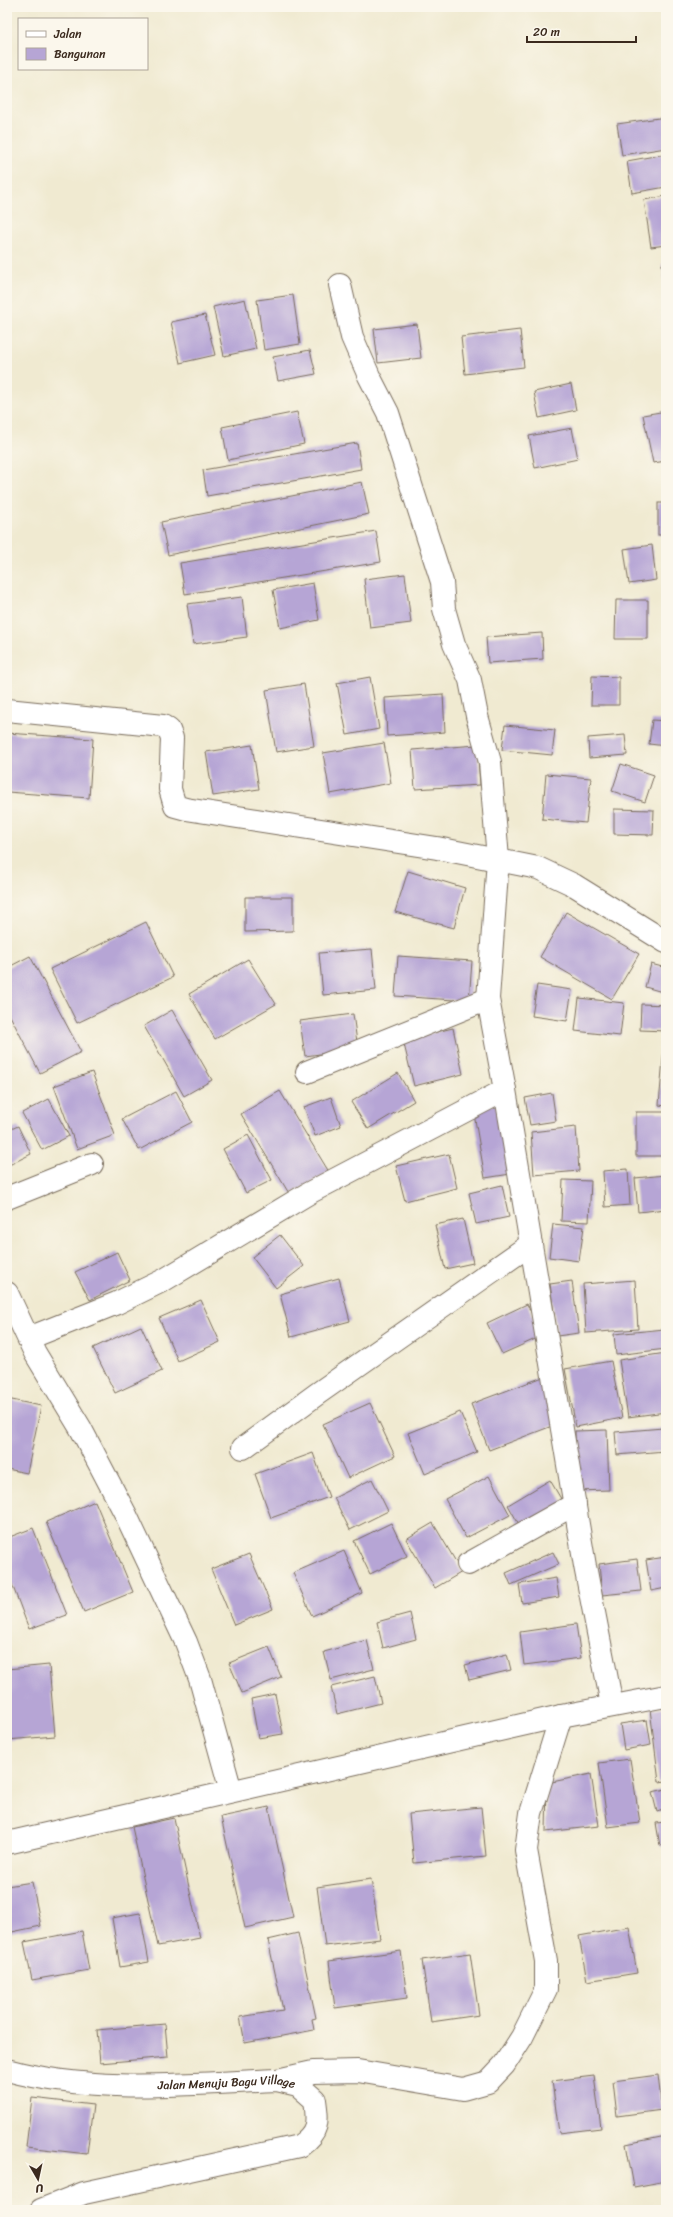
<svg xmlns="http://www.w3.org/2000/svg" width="673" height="2217" viewBox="0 0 673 2217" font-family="Sriracha,sans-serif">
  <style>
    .building { fill: #b6a5d5 }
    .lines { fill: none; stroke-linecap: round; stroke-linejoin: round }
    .minor-casing { stroke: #7a6d5d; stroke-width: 24 }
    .tertiary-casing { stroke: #7a6d5d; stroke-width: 24 }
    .minor { stroke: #fff; stroke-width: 22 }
    .tertiary { stroke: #fff; stroke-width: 22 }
    .labels { text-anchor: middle; stroke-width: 3; stroke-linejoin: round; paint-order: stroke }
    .street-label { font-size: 12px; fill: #3b2a1e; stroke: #fbf7ec }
  </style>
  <rect width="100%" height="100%" fill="#fbf7ec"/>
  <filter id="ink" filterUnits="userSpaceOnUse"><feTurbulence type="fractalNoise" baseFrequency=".025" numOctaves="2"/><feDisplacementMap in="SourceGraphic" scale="8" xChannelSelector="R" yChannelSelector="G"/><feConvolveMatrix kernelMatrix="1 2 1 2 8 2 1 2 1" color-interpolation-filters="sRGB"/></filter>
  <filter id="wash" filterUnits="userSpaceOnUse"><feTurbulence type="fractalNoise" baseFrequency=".012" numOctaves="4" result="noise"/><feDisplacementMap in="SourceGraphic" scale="16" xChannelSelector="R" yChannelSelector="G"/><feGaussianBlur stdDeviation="0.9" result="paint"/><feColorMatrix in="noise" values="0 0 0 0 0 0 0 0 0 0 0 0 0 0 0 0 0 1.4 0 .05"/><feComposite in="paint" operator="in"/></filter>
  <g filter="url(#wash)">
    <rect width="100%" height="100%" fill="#f0ead1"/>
    <g id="blocks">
      <g class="building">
        <path d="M666,117v31l-44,7 -5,-31z"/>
        <path d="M666,154v33l-34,6 -5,-32z"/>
        <path d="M666,196v49l-15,2 -7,-47z"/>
        <path d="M666,263v23h-1l-3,-22z"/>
        <path d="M293,295l7,49 -36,6 -7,-50z"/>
        <path d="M245,299l11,50 -32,7 -11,-49z"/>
        <path d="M205,315l10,40 -35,8 -9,-41z"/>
        <path d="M417,324l4,34 -43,5 -4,-34z"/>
        <path d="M520,330l4,37 -59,7 -4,-37z"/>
        <path d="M310,350l6,24 -38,7 -5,-24z"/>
        <path d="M571,384l5,26 -37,8 -5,-26z"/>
        <path d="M666,411v50l-13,2 -10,-48z"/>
        <path d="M297,412l7,32 -76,16 -6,-33z"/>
        <path d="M572,428l6,31 -43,9 -6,-32z"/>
        <path d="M357,443l4,26 -154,27 -4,-26z"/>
        <path d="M362,482l7,32 -201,41 -7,-33z"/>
        <rect x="658" y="503" width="8" height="32"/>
        <path d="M376,531l5,31 -196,32 -5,-31z"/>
        <path d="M652,545l4,35 -27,4 -5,-35z"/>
        <path d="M405,574l6,49 -41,5 -6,-49z"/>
        <path d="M313,583l6,37 -39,8 -7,-38z"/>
        <path d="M242,597l5,40 -54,7 -6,-40z"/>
        <path d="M616,600h32v39h-33z"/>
        <path d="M542,633l1,26 -55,4 -2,-26z"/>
        <path d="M592,676l27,1v28h-28z"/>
        <path d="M370,677l9,52 -32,6 -10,-52z"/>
        <path d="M304,684l10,62 -38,6 -10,-62z"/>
        <path d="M443,694l2,38 -58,4 -2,-38z"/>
        <path d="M652,720l14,1v25l-17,-2z"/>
        <path d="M505,725l50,5 -3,25 -50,-5z"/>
        <path d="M7,733l86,6 -4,59 -82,-6z"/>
        <path d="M625,735l2,20 -38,3 -1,-20z"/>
        <path d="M384,743l7,40 -61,11 -7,-41z"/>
        <path d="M252,745l7,44 -46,7 -7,-44z"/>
        <path d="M477,745l3,40 -65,4 -3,-39z"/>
        <path d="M621,764l33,11 -9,27 -33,-11z"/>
        <path d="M546,774l45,4 -5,45 -44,-4z"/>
        <path d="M614,809l40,1 -1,25 -39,-1z"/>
        <path d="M408,871l57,17 -11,40 -59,-16z"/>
        <path d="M245,897h48v34l-48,1z"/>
        <path d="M566,912l73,42 -27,45 -72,-42z"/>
        <path d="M146,922l27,55 -96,46 -27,-54z"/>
        <path d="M372,949l4,41 -53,5 -4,-42z"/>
        <path d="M30,956l51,96 -41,21 -33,-63v-42z"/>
        <path d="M398,956l74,5 -3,40 -74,-5z"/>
        <path d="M248,959l28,45 -61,35 -26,-45z"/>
        <path d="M651,964l15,4v25l-21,-6z"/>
        <path d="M537,985l35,5 -5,31 -35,-5z"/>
        <path d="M579,998l45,5 -4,33 -45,-5z"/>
        <path d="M641,1004l25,1v26l-26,-1z"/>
        <path d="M172,1010l40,70 -28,16 -40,-70z"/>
        <path d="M353,1014l5,35 -53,7 -5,-35z"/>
        <path d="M453,1028l10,46 -49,12 -11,-46z"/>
        <path d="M665,1035h1v71l-7,-1z"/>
        <path d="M92,1072l23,63 -38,14 -23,-63z"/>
        <path d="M398,1073l16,28 -46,28 -17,-27z"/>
        <path d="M176,1091l16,31 -53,28 -17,-31z"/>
        <path d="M280,1091l49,81 -39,23 -49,-81z"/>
        <path d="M552,1093l4,28 -26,4 -5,-27z"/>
        <path d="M331,1097l10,29 -26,10 -11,-29z"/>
        <path d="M49,1099l20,37 -27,14 -20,-37z"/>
        <path d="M504,1103l13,70 -32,5 -12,-70z"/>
        <rect x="636" y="1112" width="30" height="44"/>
        <path d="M18,1126l13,28 -24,12v-35z"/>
        <path d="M576,1127l3,44 -45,4 -3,-43z"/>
        <path d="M248,1135l24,45 -26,13 -23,-44z"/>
        <path d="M449,1154l8,34 -52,13 -9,-35z"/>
        <path d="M628,1169l2,36 -25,2 -2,-36z"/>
        <path d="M666,1175v34l-28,3 -3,-34z"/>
        <path d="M563,1180l28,1 -2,41 -28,-1z"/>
        <path d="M502,1185l7,32 -33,7 -7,-31z"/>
        <path d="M463,1219l10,44 -28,6 -10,-44z"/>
        <path d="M553,1224l31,3 -5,34 -30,-4z"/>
        <path d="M280,1235l24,31 -28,22 -24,-31z"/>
        <path d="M117,1252l13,28 -40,20 -15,-28z"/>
        <path d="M339,1278l11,43 -59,16 -11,-43z"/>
        <path d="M635,1280l3,49 -52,4 -3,-49z"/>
        <path d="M572,1281l7,52 -22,3 -7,-52z"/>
        <path d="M201,1300l19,42 -42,19 -19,-43z"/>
        <path d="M527,1304l15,32 -40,18 -15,-31z"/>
        <path d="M141,1326l21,45 -47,22 -22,-45z"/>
        <path d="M665,1329l1,20 -50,6 -2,-21z"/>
        <path d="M666,1353v59l-38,5 -9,-57z"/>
        <path d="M611,1361l11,57 -46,9 -11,-58z"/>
        <path d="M543,1377l17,46 -71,27 -18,-46z"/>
        <path d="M7,1399l34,7 -14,67 -20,-4z"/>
        <path d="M370,1403l25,53 -47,22 -25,-54z"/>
        <path d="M460,1412l17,40 -52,22 -17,-41z"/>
        <path d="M663,1428l2,23 -48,4 -2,-23z"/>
        <path d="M607,1430l2,60 -33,1 -1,-60z"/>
        <path d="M313,1453l16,44 -58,21 -16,-44z"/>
        <path d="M489,1476l21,39 -44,23 -21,-39z"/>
        <path d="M372,1479l16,32 -38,19 -16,-32z"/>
        <path d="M550,1480l14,24 -43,24 -13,-23z"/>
        <path d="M95,1501l38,91 -49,20 -38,-90z"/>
        <path d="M391,1523l16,33 -37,18 -16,-33z"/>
        <path d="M433,1523l29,49 -27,16 -29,-49z"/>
        <path d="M33,1528l34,87 -38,14 -22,-58v-33z"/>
        <path d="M344,1551l18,42 -50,23 -19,-43z"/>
        <path d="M553,1552l6,12 -48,21 -5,-12z"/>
        <path d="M249,1554l24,55 -39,16 -23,-56z"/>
        <path d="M666,1557v31l-15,3 -5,-31z"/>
        <path d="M637,1559l4,32 -39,4 -3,-31z"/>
        <path d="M556,1578l3,19 -37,6 -3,-19z"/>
        <path d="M410,1613l6,26 -33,9 -6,-26z"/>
        <path d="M576,1624l5,34 -57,7 -4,-33z"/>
        <path d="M367,1640l7,29 -43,11 -7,-28z"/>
        <path d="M269,1647l12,30 -39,16 -13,-30z"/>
        <path d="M507,1654l4,16 -42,10 -4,-15z"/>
        <path d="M49,1665l6,71 -48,4v-71z"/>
        <path d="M375,1676l6,27 -44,11 -6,-27z"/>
        <path d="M275,1694l8,40 -25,4 -7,-39z"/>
        <path d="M666,1707v74l-7,1 -9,-73z"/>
        <path d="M647,1720l4,25 -27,5 -4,-26z"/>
        <path d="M630,1759l10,64 -32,4 -9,-64z"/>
        <path d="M591,1774l8,52 -53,6 1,-49z"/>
        <path d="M666,1789v20l-9,3 -5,-20z"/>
        <path d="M269,1807l24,110 -48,11 -24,-111z"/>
        <path d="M481,1807l5,49 -72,7 -5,-49z"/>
        <path d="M174,1818l26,120 -42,8 -26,-119z"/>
        <path d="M666,1822v23l-6,1 -4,-23z"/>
        <path d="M371,1879l9,60 -55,7 -8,-59z"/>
        <path d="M32,1882l9,44 -34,7v-47z"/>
        <path d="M140,1913l9,49 -29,5 -8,-49z"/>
        <path d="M629,1927l8,46 -50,8 -8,-45z"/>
        <path d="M82,1931l7,39 -57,10 -8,-38z"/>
        <path d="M298,1933l18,85 -4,1 2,11 -69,13 -5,-26 43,-7 -15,-70z"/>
        <path d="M401,1951l6,47 -72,10 -6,-47z"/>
        <path d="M470,1953l9,62 -48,7 -9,-62z"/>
        <path d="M165,2024l3,33 -68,6 -3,-33z"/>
        <path d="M658,2075l4,35 -45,6 -4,-35z"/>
        <path d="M594,2076l7,52 -42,5 -7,-52z"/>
        <path d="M32,2098l61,7 -6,49 -61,-7z"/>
        <path d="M666,2136v45l-32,6 -8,-43z"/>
      </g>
    </g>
  </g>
  <g filter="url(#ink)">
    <use href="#blocks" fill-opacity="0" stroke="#7a6d5d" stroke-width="1"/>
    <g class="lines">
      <g class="minor-casing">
        <g id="minor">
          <path d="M340,285l12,52 17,39 19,37 54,169 2,27 10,35 16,36 7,36 13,46 8,97 -10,140"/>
          <path d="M7,710l156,16 6,4 3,8 -2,51 5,17 11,3 251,39 101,20 36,17 92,57"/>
          <path d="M307,1072l181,-73 17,91 80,476 27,139"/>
          <path d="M7,1198l85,-34"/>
          <path d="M7,1293l28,60 46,76 44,84 61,129 14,37 31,112"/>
          <path d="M29,1338l88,-35 47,-23 145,-87 196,-103"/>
          <path d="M243,1448l74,-54 214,-150"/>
          <path d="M468,1564l107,-60"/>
          <path d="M7,1843l554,-127 105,-20"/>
          <path d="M277,2080l36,-8 45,-1 105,18 25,-7 16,-17 18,-28 24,-48v-28l-20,-111 5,-37 30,-97"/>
        </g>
      </g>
      <g class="tertiary-casing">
        <g id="tertiary">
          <path id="s1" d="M7,2070c88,24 181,14 270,10l21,5 17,15c3,22 4,32 -16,46l-215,47 -43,17"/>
        </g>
      </g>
      <use href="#minor" class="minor"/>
      <use href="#tertiary" class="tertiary"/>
    </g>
  </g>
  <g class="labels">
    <g class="street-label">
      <text dy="4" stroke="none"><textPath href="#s1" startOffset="221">Jalan Menuju Bagu Village</textPath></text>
    </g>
  </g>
  <rect width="673" height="2217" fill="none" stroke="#fbf7ec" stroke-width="24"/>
  <rect x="18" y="18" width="130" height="52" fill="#fbf7ec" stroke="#aea59a"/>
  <rect x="26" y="31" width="20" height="6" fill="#ffffff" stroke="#aea59a"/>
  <text x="54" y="38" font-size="12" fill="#3b2a1e">Jalan</text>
  <rect x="26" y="48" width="20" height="12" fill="#b6a5d5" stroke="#aea59a"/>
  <text x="54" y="58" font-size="12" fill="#3b2a1e">Bangunan</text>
  <g transform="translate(38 2179) rotate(171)" stroke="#fbf7ec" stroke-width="3" paint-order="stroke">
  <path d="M0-3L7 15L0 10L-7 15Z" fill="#3b2a1e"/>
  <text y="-6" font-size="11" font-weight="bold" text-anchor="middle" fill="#3b2a1e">U</text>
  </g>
  <path d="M527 36v6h109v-6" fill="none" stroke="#3b2a1e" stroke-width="2"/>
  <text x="533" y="36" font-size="12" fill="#3b2a1e" stroke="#fbf7ec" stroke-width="3" paint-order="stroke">20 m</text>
</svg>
